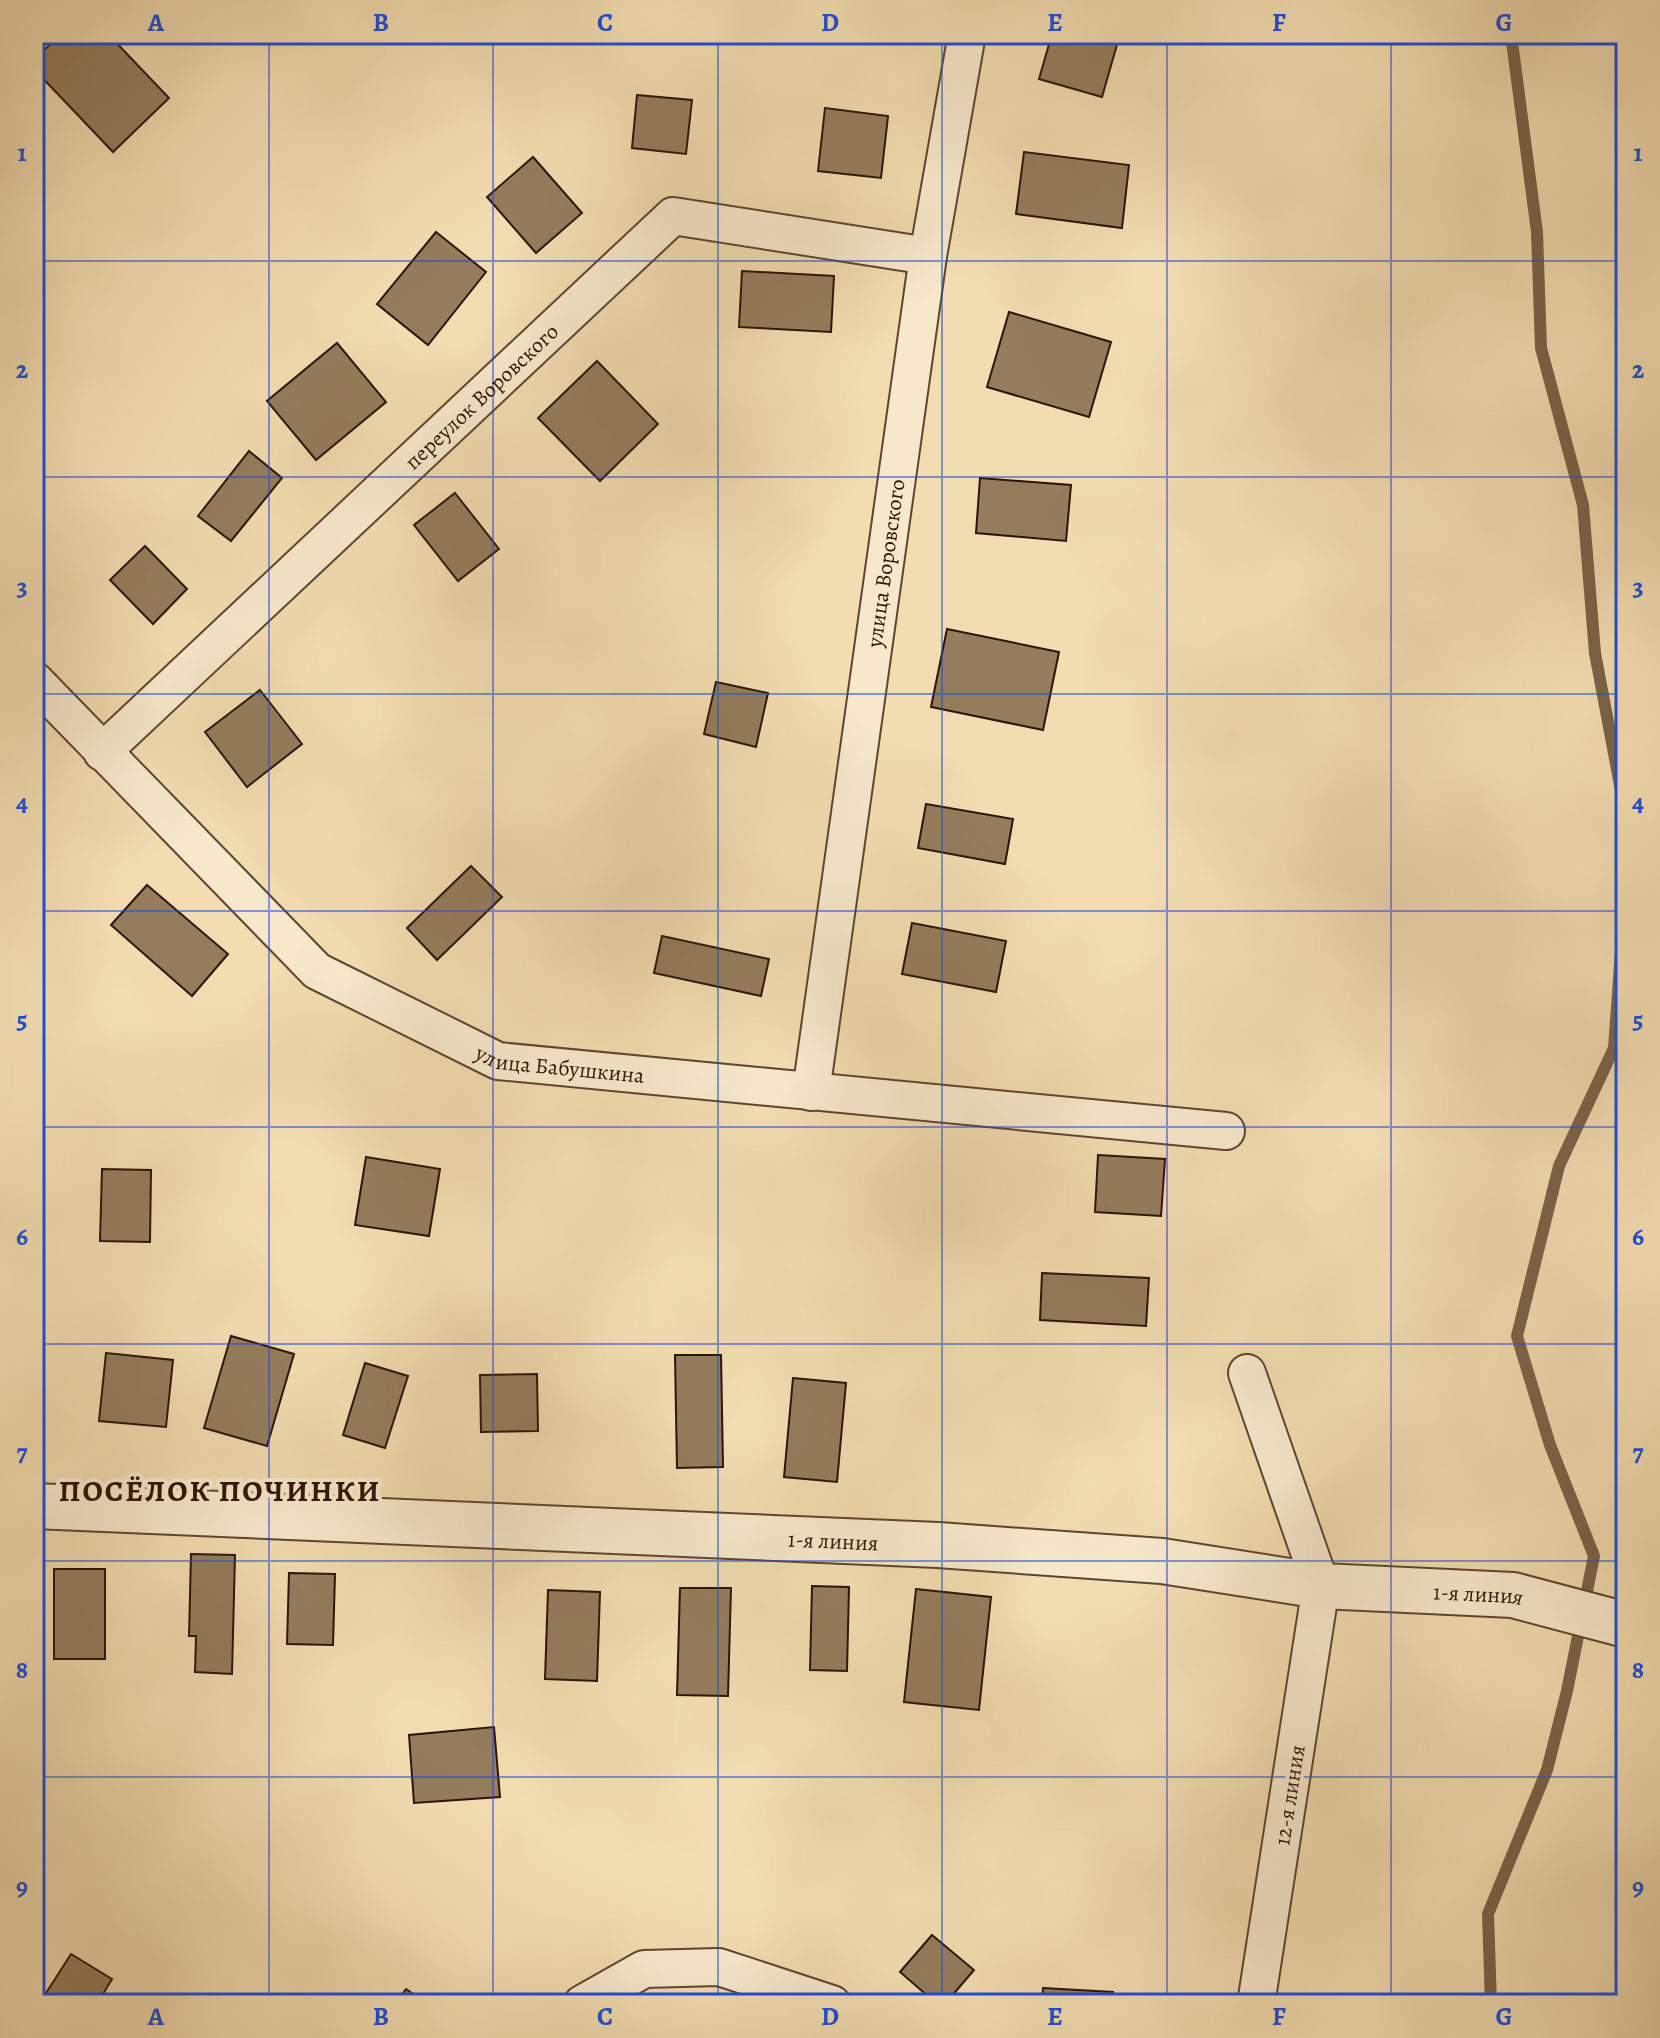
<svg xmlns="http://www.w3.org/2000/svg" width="1660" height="2038" viewBox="0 0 1660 2038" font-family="Alegreya,serif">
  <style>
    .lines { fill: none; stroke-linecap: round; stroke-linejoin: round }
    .stream { stroke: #7b6348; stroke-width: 12 }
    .building { fill: #947c5d; stroke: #2e1303; stroke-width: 2 }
    .minor-casing { stroke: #5f452e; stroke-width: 40 }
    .tertiary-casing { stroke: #5f452e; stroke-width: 48 }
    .minor { stroke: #f7e8cc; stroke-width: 36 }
    .tertiary { stroke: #f7e8cc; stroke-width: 44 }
    .grid { fill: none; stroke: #1d4ed8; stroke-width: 2; stroke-opacity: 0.55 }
    .labels { text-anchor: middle; stroke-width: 8; stroke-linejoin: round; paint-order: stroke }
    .street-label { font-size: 22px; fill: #2e1303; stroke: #f7e8cc }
    .district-label { font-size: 30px; font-weight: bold; letter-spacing: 2px; fill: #2e1303; stroke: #f7e8cc }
    .neatline { fill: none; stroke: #1d4ed8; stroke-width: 3 }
    .grid-label { font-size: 26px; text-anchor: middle; font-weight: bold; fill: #1d4ed8 }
  </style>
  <rect width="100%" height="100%" fill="#f2dcb1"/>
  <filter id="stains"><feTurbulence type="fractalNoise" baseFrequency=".0025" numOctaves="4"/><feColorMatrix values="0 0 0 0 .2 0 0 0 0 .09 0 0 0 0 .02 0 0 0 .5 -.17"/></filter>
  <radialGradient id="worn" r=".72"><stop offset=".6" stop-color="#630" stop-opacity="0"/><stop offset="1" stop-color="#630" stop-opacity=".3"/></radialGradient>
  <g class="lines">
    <g class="stream">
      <path d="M1511,34l26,198 4,116 42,157 12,148 31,164"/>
      <path d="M1491,2004l-3,-90 59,-144 20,-79 27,-135 -44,-111 -33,-109 42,-170 55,-118 12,-166"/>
    </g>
  </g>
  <g class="building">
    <path d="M61,34h47l61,64 -56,54 -79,-83v-9z"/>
    <path d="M1052,34h68l-18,63 -63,-18z"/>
    <path d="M637,95l55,5 -6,54 -54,-6z"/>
    <path d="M825,108l63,8 -7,62 -63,-7z"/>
    <path d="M1024,152l105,13 -7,63 -106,-14z"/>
    <path d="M533,157l49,56 -46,40 -49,-56z"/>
    <path d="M436,232l50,40 -58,73 -51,-41z"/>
    <path d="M742,271l92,5 -3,56 -92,-5z"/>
    <path d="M1009,312l102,30 -22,75 -102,-30z"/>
    <path d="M337,343l49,59 -70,58 -49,-59z"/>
    <path d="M597,361l61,63 -58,57 -62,-63z"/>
    <path d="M249,451l33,27 -51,63 -33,-25z"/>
    <path d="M980,478l91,7 -5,56 -90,-8z"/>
    <path d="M455,493l44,56 -41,32 -44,-56z"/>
    <path d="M145,546l42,43 -34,35 -43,-44z"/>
    <path d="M947,629l112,23 -16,78 -112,-23z"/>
    <path d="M716,682l52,11 -12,54 -52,-13z"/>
    <path d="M260,690l42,54 -55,43 -42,-55z"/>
    <path d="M926,804l87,15 -8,45 -87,-16z"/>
    <path d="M471,866l31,31 -65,63 -30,-32z"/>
    <path d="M147,885l81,69 -36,42 -81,-71z"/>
    <path d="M912,923l94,18 -10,51 -94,-18z"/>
    <path d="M662,936l107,23 -8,37 -107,-23z"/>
    <path d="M1098,1155l67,4 -4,57 -66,-4z"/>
    <path d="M366,1157l74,12 -11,67 -74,-11z"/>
    <path d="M102,1169l49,1 -1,72 -50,-1z"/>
    <path d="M1042,1273l107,5 -3,48 -106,-6z"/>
    <path d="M231,1336l63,18 -27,92 -63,-18z"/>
    <path d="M106,1353l67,7 -7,67 -67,-6z"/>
    <path d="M675,1355h46l2,112 -46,1z"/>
    <path d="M365,1363l43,13 -23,72 -42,-13z"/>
    <path d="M537,1374l1,57 -57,1 -1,-57z"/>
    <path d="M793,1378l53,5 -9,99 -53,-5z"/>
    <path d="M191,1554l44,1 -3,119 -37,-2 1,-36h-7z"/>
    <rect x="54" y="1569" width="51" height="90"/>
    <path d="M289,1573l46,1 -2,71 -46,-1z"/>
    <path d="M812,1586l37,1 -2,84 -37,-1z"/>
    <path d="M680,1588h51l-3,108 -51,-1z"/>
    <path d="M916,1589l75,8 -12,113 -75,-8z"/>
    <path d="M548,1590l52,2 -3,89 -52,-2z"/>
    <path d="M494,1727l6,70 -86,6 -5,-68z"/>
    <path d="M932,1935l42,35 -29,34h-8l-37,-32z"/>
    <path d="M71,1954l41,25 -15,25h-58z"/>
    <path d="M1043,1988l70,4v12h-71z"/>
    <path d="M406,1989l22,15h-33z"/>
  </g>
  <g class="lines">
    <g class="minor-casing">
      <g id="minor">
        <path id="s1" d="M34,680l283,291 181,90 728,70"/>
        <path id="s2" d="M102,752l571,-536 255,40"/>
        <path id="s3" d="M811,1092l117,-836 39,-222"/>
        <path d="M1247,1373l74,213 -65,418"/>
        <path d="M582,2004l62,-35 75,-2 113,37"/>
      </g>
    </g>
    <g class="tertiary-casing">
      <g id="tertiary">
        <path id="s4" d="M34,1506l904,39 224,16 159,25 192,9 113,30"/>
      </g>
    </g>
    <use href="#minor" class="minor"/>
    <use href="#tertiary" class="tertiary"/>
  </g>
  <path class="grid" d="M269,34v1970M493,34v1970M718,34v1970M942,34v1970M1167,34v1970M1391,34v1970M34,261h1592M34,477h1592M34,694h1592M34,911h1592M34,1127h1592M34,1344h1592M34,1561h1592M34,1777h1592"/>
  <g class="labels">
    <g class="street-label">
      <text dy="8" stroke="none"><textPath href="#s2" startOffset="520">переулок Воровского</textPath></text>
      <text dy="8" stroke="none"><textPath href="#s3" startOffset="534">улица Воровского</textPath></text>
      <text dy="8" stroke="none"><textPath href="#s1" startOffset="670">улица Бабушкина</textPath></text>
      <text dy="8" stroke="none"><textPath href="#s4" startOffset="800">1-я линия</textPath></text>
      <text dy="8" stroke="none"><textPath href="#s4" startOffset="1448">1-я линия</textPath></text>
      <text transform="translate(1289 1795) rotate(-81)" y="8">12-я линия</text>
    </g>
    <g class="district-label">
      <text x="220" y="1501">ПОСЁЛОК ПОЧИНКИ</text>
    </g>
  </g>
  <rect width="1660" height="2038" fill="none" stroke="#f2dcb1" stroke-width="88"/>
  <rect x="44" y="44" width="1572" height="1950" class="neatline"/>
  <g class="grid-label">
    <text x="156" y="31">A</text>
    <text x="381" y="31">B</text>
    <text x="605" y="31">C</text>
    <text x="830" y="31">D</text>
    <text x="1055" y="31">E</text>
    <text x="1279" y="31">F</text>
    <text x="1504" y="31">G</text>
    <text x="22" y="161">1</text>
    <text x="1638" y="161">1</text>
    <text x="22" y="378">2</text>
    <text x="1638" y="378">2</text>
    <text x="22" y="595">3</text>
    <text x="1638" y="595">3</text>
    <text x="22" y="811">4</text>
    <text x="1638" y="811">4</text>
    <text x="22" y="1028">5</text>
    <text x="1638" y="1028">5</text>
    <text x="22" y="1245">6</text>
    <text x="1638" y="1245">6</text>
    <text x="22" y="1461">7</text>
    <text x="1638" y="1461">7</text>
    <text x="22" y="1678">8</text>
    <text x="1638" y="1678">8</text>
    <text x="22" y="1895">9</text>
    <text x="1638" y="1895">9</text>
    <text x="156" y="2025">A</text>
    <text x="381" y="2025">B</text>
    <text x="605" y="2025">C</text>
    <text x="830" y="2025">D</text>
    <text x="1055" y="2025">E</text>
    <text x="1279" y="2025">F</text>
    <text x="1504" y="2025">G</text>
  </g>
  <rect width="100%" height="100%" filter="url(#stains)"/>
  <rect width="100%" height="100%" fill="url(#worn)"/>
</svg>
